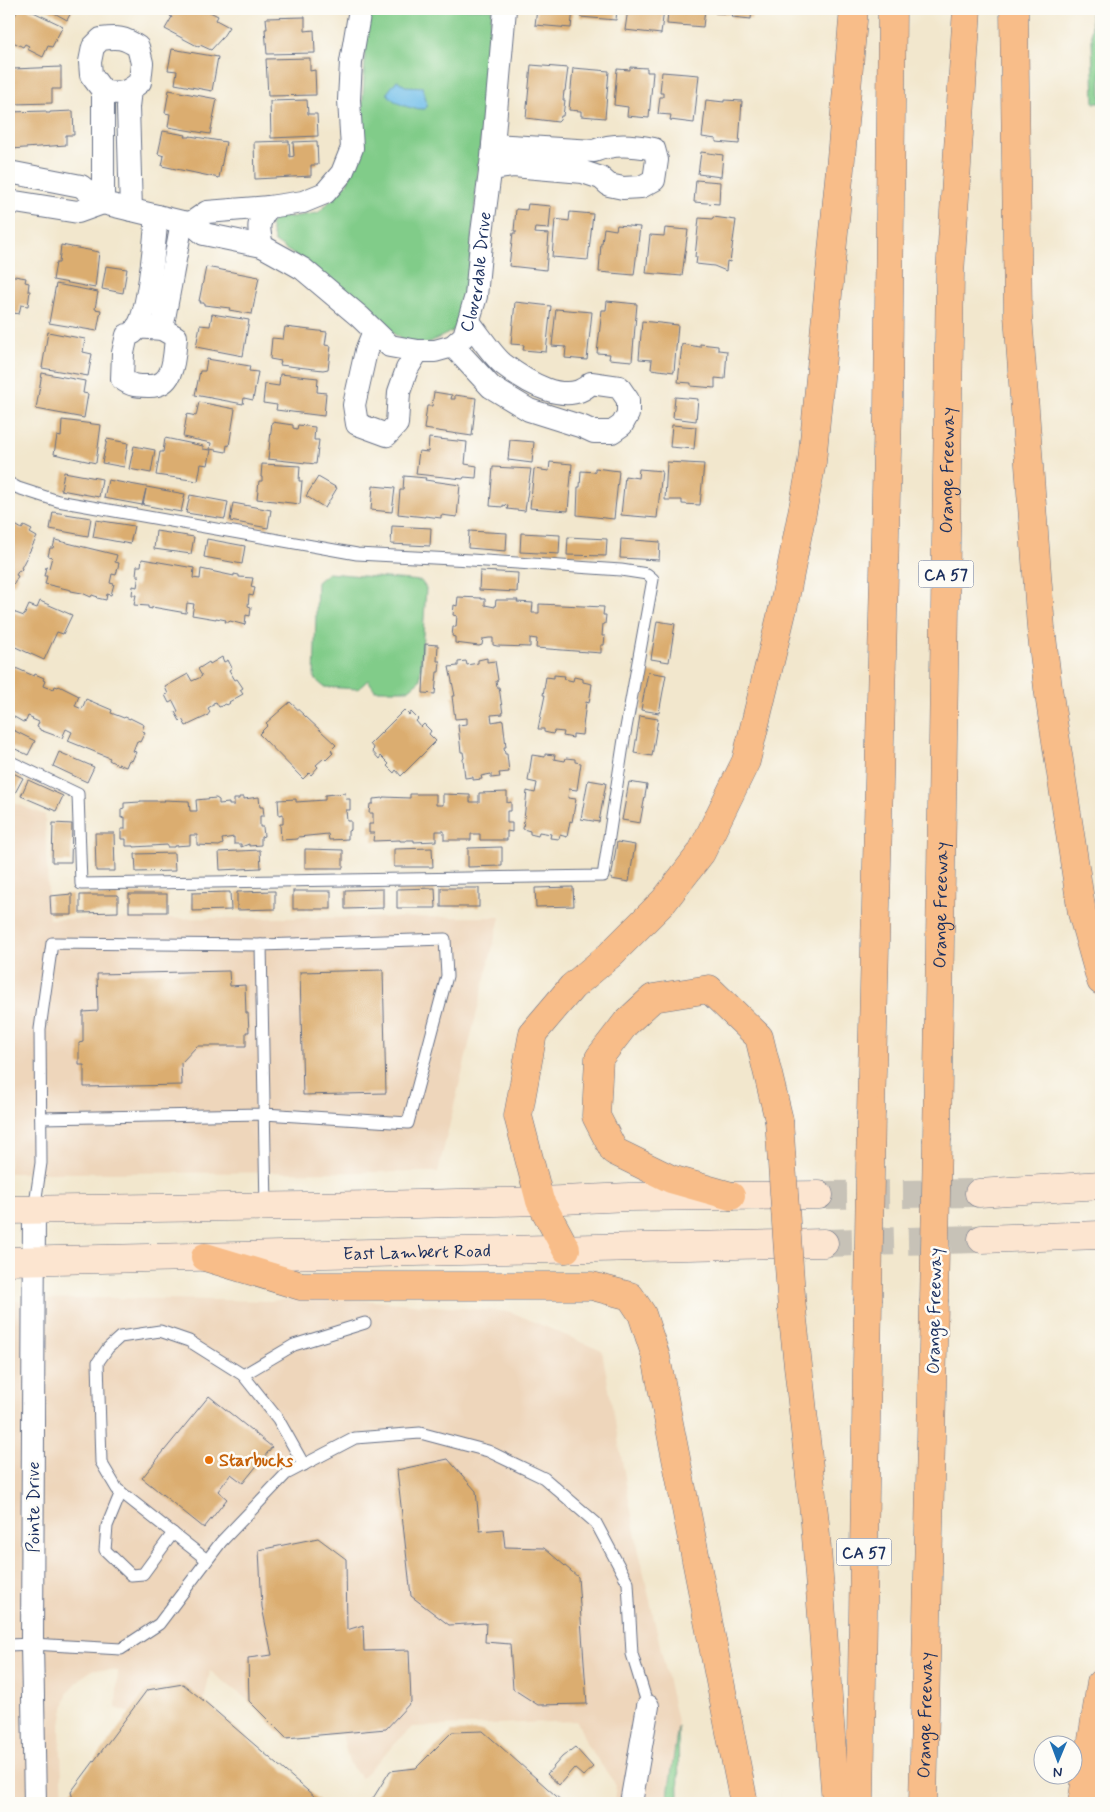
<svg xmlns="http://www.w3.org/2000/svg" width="1110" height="1812" viewBox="0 0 1110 1812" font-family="Mynerve,sans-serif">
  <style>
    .built { fill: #eed6bb }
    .green { fill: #81cc89; stroke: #4e7e74 }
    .water { fill: #6ebde9; stroke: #4476a4 }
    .building { fill: #dbad6f }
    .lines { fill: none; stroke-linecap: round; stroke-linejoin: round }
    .secondary-tunnel { stroke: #c7c2b7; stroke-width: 28; stroke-dasharray: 28 14; stroke-linecap: butt }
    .lane-casing { stroke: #666f85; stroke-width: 13 }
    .street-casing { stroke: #666f85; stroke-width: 24 }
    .secondary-casing { stroke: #666f85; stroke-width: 29 }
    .highway-casing { stroke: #666f85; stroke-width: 29 }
    .lane { stroke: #fff; stroke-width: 11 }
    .street { stroke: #fff; stroke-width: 22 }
    .secondary { stroke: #fce5d0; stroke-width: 28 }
    .highway { stroke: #f8bd89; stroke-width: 28 }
    .highway-bridge-casing { stroke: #666f85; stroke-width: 29; stroke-linecap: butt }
    .highway-bridge { stroke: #f8bd89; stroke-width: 28 }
    .food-dot { fill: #e8710a; stroke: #fdfcf7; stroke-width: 2 }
    .labels { text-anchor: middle; stroke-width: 5; stroke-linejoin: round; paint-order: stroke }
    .shield { fill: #fdfcf7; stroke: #5f6c8c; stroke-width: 1 }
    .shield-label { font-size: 16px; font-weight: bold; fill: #1b2f5e }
    .street-label { font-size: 18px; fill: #1b2f5e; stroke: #fdfcf7 }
    .food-label { font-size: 18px; font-weight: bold; fill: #c56008; stroke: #fdfcf7; text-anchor: start }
  </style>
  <rect width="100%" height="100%" fill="#fdfcf7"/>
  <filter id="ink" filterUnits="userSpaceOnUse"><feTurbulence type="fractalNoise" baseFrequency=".02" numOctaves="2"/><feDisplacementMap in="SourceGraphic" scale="10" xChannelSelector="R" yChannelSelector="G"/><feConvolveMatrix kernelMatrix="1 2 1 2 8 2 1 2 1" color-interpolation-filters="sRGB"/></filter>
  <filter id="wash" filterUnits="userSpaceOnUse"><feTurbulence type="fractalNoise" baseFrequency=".0096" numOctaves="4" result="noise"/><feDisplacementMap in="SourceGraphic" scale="20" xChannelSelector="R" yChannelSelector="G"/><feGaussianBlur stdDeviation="1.12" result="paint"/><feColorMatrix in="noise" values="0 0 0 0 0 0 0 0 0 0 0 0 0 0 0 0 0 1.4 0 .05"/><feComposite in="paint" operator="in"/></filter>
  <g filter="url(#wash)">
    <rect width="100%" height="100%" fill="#f2e7cd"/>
    <g class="built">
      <path d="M9,801l36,14 4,104 451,-2 -62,255 -429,1z"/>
      <path d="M311,1296l200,16 91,39 35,192 41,183 1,77h-65l2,-18 -29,-40 -10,-24 -165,6 -51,51 -12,-15 -7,-30 -56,5 -37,-37 -39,-30 -6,30 -21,-17 -36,6 -17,23 -14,-5 2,-37 -24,-2 -12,8 -15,17 -7,35 3,74h-54v-502l97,-3 165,3z"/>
    </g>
    <g class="green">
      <path d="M369,9h123l-23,264 -5,38 -11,20 -27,13 -23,-3 -29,-23 -32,-31 -67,-45 -5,-17 5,-9 16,1 27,-4 29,-29 13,-35 5,-89 -2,-24z"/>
      <path d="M1091,9h10v94h-7z"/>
      <path d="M328,573l93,8 5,7 -6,92 -12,10h-33l-7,-10 -10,9 -34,-2 -10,-9 3,-96z"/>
      <path d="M678,1726l1,77h-12z"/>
    </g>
    <path class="water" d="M397,80l8,6 18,1 4,18 -2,4c-15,0 -30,-4 -38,-16z"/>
    <g id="blocks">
      <g class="building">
        <path d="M18,9h9l36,17 -11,21 -4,-1 -5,11 -16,-8 2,-3 -4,-2 -2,3 -14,-7v-12z"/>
        <path d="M47,9h26l-6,11z"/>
        <path d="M174,9h30l14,7 -2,4 13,7 -7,11 -11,12 -11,-5 -1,2 -34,-18 7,-12 -2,-1z"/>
        <path d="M306,9h16l-1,4z"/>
        <path d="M537,9h36l-2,19 -36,-3z"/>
        <path d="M581,9h36l-1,11 -36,-3z"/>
        <path d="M628,9h36l-3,25 -36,-4z"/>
        <path d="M668,9h37l-2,18 -36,-3z"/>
        <path d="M716,9h36l-1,10 -19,-2 1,-3 -18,-1z"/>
        <path d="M305,17v14l9,-1 1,23 -48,1 -2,-25h2l-1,-11z"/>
        <path d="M172,49l46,8 -6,34 -37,-7 2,-13 -9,-1z"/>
        <path d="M310,58v13l5,-1 1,25 -48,1 -2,-37z"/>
        <path d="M531,65l37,3 -3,23h-1l-1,9h2l-2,16h-2l-1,4 -2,2 -32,-4z"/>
        <path d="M61,67v22h-9v14l-38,1 -1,-35z"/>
        <path d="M630,67l17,1v4h6l-4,46 -22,-2 1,-9 -14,-2 3,-36 13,1z"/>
        <path d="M573,68l36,3 -4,47 -24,-2v-5l-12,-1z"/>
        <path d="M662,72l37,3 -5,48 -24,-3 1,-5 -13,-1 2,-17h3v-4h-3z"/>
        <path d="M169,90l48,9 -7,35 -42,-7 2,-13 -5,-1z"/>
        <path d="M307,100l1,14h9l1,22 -47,2 -1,-37z"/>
        <path d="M706,100l18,2v-2l18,1 -3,43 -23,-2v-3l-14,-2z"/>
        <path d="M46,111v2h4v-1l23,-1 1,24h-8v10l-55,4 -1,-37z"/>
        <path d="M163,131l23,4 -1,2h5v-1l36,6 -7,36 -57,-12 2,-10 -6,-2z"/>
        <path d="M289,141l1,16 4,-1 -1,-14 24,-1 1,24h-7v11l-56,3 -1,-37z"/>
        <path d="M701,152l22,3 -2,22 -23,-3z"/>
        <path d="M696,180l24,2 -1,22 -25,-2z"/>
        <path d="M528,204l23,2 -2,23 -14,-1 -1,5 15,1 -3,36 -37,-4 4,-33h3v-2h-2l2,-22 11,1z"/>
        <path d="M570,212l23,2 -5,46 -36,-3 3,-38 14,2z"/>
        <path d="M713,217l23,3 -6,42 -3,-1 -1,10 -12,-5 -18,-2 1,-7h-2l4,-39 14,1z"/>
        <path d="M617,225l23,2 -6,48 -35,-3 2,-29h1l2,-15 12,2z"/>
        <path d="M665,228l23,2 -6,46 -36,-3 4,-38 14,1z"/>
        <path d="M9,233l5,1 -4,23h-1z"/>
        <path d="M61,245l38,7 -4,36 -42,-8 3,-17h3z"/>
        <path d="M106,266l21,3 -4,24 -21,-4z"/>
        <path d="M206,267l53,10 -7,37 -23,-4 1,-2 -26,-3v-2h-4l1,-2h-2z"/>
        <path d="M9,275l17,3 -1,4 4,1 -1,8h2l-2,15 -7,-1 -2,9 -10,-2z"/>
        <path d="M56,284l42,8 -3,17 6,1 -4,21 -48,-8z"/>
        <path d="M607,301l30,3 -5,57 -23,-2 1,-5 -13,-1 5,-43h4z"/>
        <path d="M515,302l36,4 -5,46 -23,-2 1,-5 -13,-1z"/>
        <path d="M556,309l36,3 -5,48 -22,-2 1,-11 -14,-1z"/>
        <path d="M212,314l37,6 -6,36 -47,-9 4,-22 10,1z"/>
        <path d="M642,321l36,4 -4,47 -23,-3 1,-9 -13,-1z"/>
        <path d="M285,327l42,5 -2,13 6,1 -3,23 -5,1 -43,-5 1,-4 -11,-2 2,-21 11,1z"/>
        <path d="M48,332l37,7 -2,13 9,2 -4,22 -46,-8z"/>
        <path d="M682,344l18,3v-3l18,2v4l9,1 -2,28 -10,-1v10l-24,-2v-3l-13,-1z"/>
        <path d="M207,359l43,7 -1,5 9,1 -5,28 -9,-2 -1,6 -48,-9 5,-24h5z"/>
        <path d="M42,373l43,8 -2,12 5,1 -4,24 -48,-9z"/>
        <path d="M280,374l38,4 -1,14 9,1 -2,23 -48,-6 1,-5 -14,-2 2,-19 14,2z"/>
        <path d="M434,392l18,3 -1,4h4v-4l21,3 -4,38 -48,-7 3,-23h5z"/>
        <path d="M675,397l23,2 -2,22 -23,-3z"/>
        <path d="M199,402l36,7 -6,37 -2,-1 -1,7 -16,-3 1,-6 -28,-6 4,-23 9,2z"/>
        <path d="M62,420l39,5 -5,38 -42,-9 3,-18 4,1z"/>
        <path d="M272,422l21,3v3l4,1 1,-4 17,2 -1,13h5l-3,24 -48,-5z"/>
        <path d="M672,425l24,2 -2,22 -24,-2z"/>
        <path d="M165,438l38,8v3l8,1 -3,15 -7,-1 -3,17 -42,-6 4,-23h3z"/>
        <path d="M429,438l38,4 -2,22 12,2 -1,12 -12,-1 -1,2 -47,-5 3,-23 9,1z"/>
        <path d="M107,439l21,4 -4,24 -22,-4z"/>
        <path d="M510,440l24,2 -2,21 -24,-3z"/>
        <path d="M134,446l21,4 -4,23 -22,-4z"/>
        <path d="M550,462l22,2 -4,47 -38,-3 4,-39 15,2z"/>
        <path d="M667,462l37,2 -4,41 -18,-1v-4h-17z"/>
        <path d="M262,464l38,2 -1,15h3l-2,23 -43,-5 2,-18h3v-4h-1z"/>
        <path d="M493,467l38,2 -6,42 -18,-2 1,-3 -5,-1v2l-13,-1z"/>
        <path d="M595,468l24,3 -5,48 -37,-4 1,-28h2l1,-16 14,1z"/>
        <path d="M639,469l23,2 -5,47 -36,-3 4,-39 13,2z"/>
        <path d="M64,472l38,7 -3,18 -38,-7z"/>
        <path d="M404,476l22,2 -1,2 35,5 -3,32 -16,-2v3l-16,-2v1l-27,-3 2,-24h3z"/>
        <path d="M318,477l19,11 -12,20 -19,-12z"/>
        <path d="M108,480l77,14 -4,18 -38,-7 3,-16 -4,16 -38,-7z"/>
        <path d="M373,486l22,2 -3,24 -21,-2z"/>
        <path d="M190,495l38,7 -3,17 -39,-6z"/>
        <path d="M233,503l38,7 -3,18 -38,-7z"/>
        <path d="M53,512l38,6 -3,18 -38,-7z"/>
        <path d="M9,518l4,2 -1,3 10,6 2,-3 8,4 -2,3 7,4 -16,31h1l-1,3 -2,-1 -3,5 2,1 -4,8 -5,-3z"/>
        <path d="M96,520l38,6 -4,18 -37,-7z"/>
        <path d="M392,526l39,2 -1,18 -39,-2z"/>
        <path d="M156,531l38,6 -3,17 -37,-5z"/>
        <path d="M469,531l38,2 -1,18 -38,-3z"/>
        <path d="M521,533l39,2 -1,19 -39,-2z"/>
        <path d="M568,537l39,2 -1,17 -39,-1z"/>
        <path d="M207,539l38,7 -3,18 -38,-7z"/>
        <path d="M621,539l39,3 -1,18 -39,-2z"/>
        <path d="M55,540l62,15 -2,7 4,1 -3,12 -4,-1 -2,9 4,1 -3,11 -4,-1 -1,6 -9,-2 1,-1 -6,-2 -1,2 -9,-4 -11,-2v-1l-26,-6 2,-8h-3l2,-9 3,1 3,-11 -4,-1 2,-8h3z"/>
        <path d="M142,559l52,9 -1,10 7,1 1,-10 33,7v-2l5,1v2l14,1 -2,9 4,1 -2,8 -4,-1 -1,11 3,1 -1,9 -4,-1 -1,10 -15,-4 -1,1h-4l1,-2 -10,-2v1l-24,-4 2,-11 -7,-1 -1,10 -34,-6v2l-4,-1v-2l-14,-1 2,-10h-4l1,-9 4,1 2,-12h-3l1,-9h4z"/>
        <path d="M480,571l38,2 -1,19 -38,-2z"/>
        <path d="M458,597l23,1v1h4v6l10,2 1,-7h22l-1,2 16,1 -1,10h7v-9l65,3 -1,8h3l-1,9h-2l-1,12h3l-1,9h-3v8l-65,-5 1,-9 -7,-1v9l-33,-1 -4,-1v-7h-4l-6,1 -1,6 -3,1 -24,-3v-6l-3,-1 1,-9h3l1,-11 -4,-1 1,-10 3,1z"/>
        <path d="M40,601l32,14 -9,19 -6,-2 -13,28 -33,-15 2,-4 -4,-2v-23l2,1 2,-5 11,4 5,-11 8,3z"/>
        <path d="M657,621l18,3 -6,38 -18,-3z"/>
        <path d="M425,644l13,1 -1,16h3l-1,11h-2l-2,22 -12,-1z"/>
        <path d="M222,657l2,5 4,-2 4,8 -3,2 6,10 2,-1 6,9 -3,2 3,4 -14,8 1,1 -3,2 -1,-1 -7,3 -3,-5 -3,1v2l-5,3 2,4 -3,4 -21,10 -4,-7 -2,2 -5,-9 3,-1 -5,-10 -4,2 -4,-8 3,-1 -3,-7 23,-13 4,7 7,-3 3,-2 -4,-7 11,-7 1,2z"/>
        <path d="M487,658v4l8,-1 3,19 -2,1 1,6h2l4,27 -12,1 1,7 11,-2 3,27h-2l1,7h2l2,18 -10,1 1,4 -9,1v-4l-10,2 1,3 -9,1v-3l-8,1 -2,-19 1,-1 -1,-6h-2l-3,-27 9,-1v-6l-12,1 -3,-23h3l-6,-29 9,-1v-4l8,-1 1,4 11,-2v-3z"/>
        <path d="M11,666l23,10 1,-2 9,4 -1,2 2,1 -2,5 5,2v-1l6,2 1,-3 3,1 1,-1 20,10 -4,10 7,3 4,-10 26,11 -1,3 13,5 1,-1 5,2v-1l14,7 -2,6 3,1 -5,10 -3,-1 -4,10 3,1 -4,9 -3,-1 -3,7 -8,-3v1l-9,-5 1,-2 -42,-17 4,-9 -6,-3 -4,9 -22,-8v-1l-3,-2 2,-5 -7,-3 1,-1 -5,-2 -2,5 -3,1 -14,-8v-43z"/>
        <path d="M648,672l18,3 -7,38 -18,-3z"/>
        <path d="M554,675l11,1 -1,3 9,2 1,-4 9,2v3l9,2 -3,19 -3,-1 -4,33 -9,-1v4l-10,-2 1,-4 -10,-1 -1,3 -9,-2v-3h-6l7,-34h-2l3,-18 8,1z"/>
        <path d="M290,702l46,43 -5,5 2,3 -7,7 -2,-2 -8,7 2,2 -7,8 -2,-2 -6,6 -44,-45 9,-9 -2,-2z"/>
        <path d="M404,710l5,5 2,-3 7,7 -2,2 5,6 3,-3 7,7 -2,3 7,7 -35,35 -5,-6 -2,3 -7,-7 2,-2 -8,-8 -2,3 -7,-8 2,-2 -4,-5z"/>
        <path d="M640,716l18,3 -6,37 -18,-3z"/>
        <path d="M9,728l26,13 -7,14 -19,-9z"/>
        <path d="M59,752l35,15 -7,15 -34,-16z"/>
        <path d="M545,754l10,1 -1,4 11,2 1,-3 9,1v3l6,1 -4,27 -8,-1 -1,9 8,1 -4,23 -2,-1 -3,16 -7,-2 -1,4 -9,-1 1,-4 -12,-2 -1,4 -8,-2v-3l-7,-2 4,-38 8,2 2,-10 -9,-2 4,-26 13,2z"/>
        <path d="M9,771l14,7 -8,15 -6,-3z"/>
        <path d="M28,780l35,16 -7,15 -35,-15z"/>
        <path d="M588,780l18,3 -7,39 -18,-3z"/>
        <path d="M629,782l18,3 -7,38 -18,-3z"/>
        <path d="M507,792v11l4,-1v9h-4v12h5v9l-5,-1v9h-27v-6h-9v6h-27v-9h-8v10l-22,1v-2h-8v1h-6v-1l-27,1 1,-8h-5v-9h4v-11h-4l1,-9h3v-5l10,-1v-1l27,1v-4h26v11h7v-11l27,1v7h9v-9z"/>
        <path d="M345,793l1,6h4v11h-4l1,11h4v9l-3,1v8l-19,1 -1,-6 -30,3v2l-17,1 -1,-16h3v-10l-4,1 -1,-15 18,-1v3l29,-2v-5z"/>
        <path d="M239,797h5v2l15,-2 1,10h3l1,9h-4v11h3l1,9 -3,1v8l-12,1v-2l-8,3v-3h-7v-7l-12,2 1,5 -4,2 -22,-1v-10h-7v10l-16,1v1h-7v-2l-33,2v-1h-8v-7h-5v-10h4v-12l-4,1v-9l3,-1v-5l16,-1v-1h25l-1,-1 25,1 1,10h7l-1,-11 20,-2 3,2v4l10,-1v2h5v-6h5z"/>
        <path d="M53,823l19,1 -1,38h-19z"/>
        <path d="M95,833h19l1,38h-19z"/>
        <path d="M617,842l18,3 -6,37 -18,-3z"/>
        <path d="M502,847v19l-34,1v-19z"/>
        <path d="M432,848l1,19h-39v-18z"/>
        <path d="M305,849l38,1v18h-38z"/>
        <path d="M260,850l1,18 -41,2 -1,-18z"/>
        <path d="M174,853l1,18 -39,1 -1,-18z"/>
        <path d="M573,887l1,19 -38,1 -1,-19z"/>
        <path d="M435,888l1,20h-39v-19z"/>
        <rect x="441" y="888" width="38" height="19"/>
        <path d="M383,889v19l-38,1v-19z"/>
        <path d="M275,891v18l-38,1v-18z"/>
        <rect x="293" y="891" width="38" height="18"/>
        <path d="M230,892l1,18 -39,1v-18z"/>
        <path d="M72,894v21h-21l-1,-19z"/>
        <rect x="129" y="894" width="38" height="18"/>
        <path d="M80,895h38v17l-38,1z"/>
        <path d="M383,970l3,123 -83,2 -3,-123z"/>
        <path d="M229,971l1,15 15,-1 1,28h2l1,19h-3v14h-49l-16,17 1,22 -98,2v-22h-5v-22l4,-1v-30l15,-1 -1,-37z"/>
        <path d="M209,1396l63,51 -29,36 -12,-9 -13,17 9,8 -23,29 -62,-50z"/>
        <path d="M448,1459l28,32 4,40 23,-2 2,18 39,1 34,29 9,127 -49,1 -25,-16 -3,-45 -25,-2 1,-19 -37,2 -38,-29 -14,-126z"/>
        <path d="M318,1538l28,21 1,71 16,-5 1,26 45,-1 2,52 -25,27 -100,9 -37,-37 -1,-43 24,-3 -10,-48 -3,-57z"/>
        <path d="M183,1684l21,17 118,102h-248l-3,-11 76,-102z"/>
        <path d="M483,1731l81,72h-194l20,-32 26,-3 36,-36z"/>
        <path d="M575,1747l18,20 -10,9 -9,-8 -15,17 -12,-11 15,-17z"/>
      </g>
    </g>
  </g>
  <g filter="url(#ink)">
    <use href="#blocks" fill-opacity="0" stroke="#666f85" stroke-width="1"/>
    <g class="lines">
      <g class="secondary-tunnel">
        <path d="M819,1195l160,-2"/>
        <path d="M824,1243l158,-4"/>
      </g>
      <g class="lane-casing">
        <g id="lane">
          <path d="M9,483l9,5 40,13 299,53 114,6 150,10 26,4 6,5 -29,160 -21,137 -522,8 -3,-90 -69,-33"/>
          <path d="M41,1118l223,-4 144,9 39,-147 -2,-37 -184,6 5,262"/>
          <path d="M34,1211l7,-48 -1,-134 12,-86 209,2"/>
          <path d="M304,1465l-26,-46 -35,-44 51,-30 71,-22"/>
          <path d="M121,1492l-14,34 -2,24 26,25 12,-1 30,-41"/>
          <path d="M207,1560l-90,-71 -16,-27 -3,-100 10,-14 12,-11 40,-6 29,10 54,34"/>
          <path d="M9,1645l23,-1 89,5 38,-25 62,-82 65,-68 69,-36 65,-5 68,18 56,27 52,45 32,60 4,71 16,52"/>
        </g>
      </g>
      <g class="street-casing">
        <g id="street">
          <path d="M130,90l-2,17 3,103"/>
          <path id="s1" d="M103,91c17,4 24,2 37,-9l2,-19 -4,-16c-14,-10 -21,-10 -37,-8l-8,8 -3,15 1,13 12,16v112l79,19 9,1 13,11 58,12 27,15 14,8 57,48 30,29 28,5h17l18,-5 11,-10 12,-40 6,-63 10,-76 13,-148"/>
          <path d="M490,169l23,-3 70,6 18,6 8,7 14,3 18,-1 13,-7 3,-20 -3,-11c-22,-4 -40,-6 -60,2l-101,-6"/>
          <path d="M9,172l72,14 22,17 -25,9 -69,-11"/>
          <path d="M191,223l16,-11 62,-5 34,-5 22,-9 17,-20 10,-25 -3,-48 2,-38 8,-47 3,-6"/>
          <path d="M262,246c-4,-19 -5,-24 7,-39"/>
          <path d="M137,327l25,2 14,8c-2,21 -1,50 -28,49 -12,0 -16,0 -26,-7l1,-26 4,-18c2,0 7,-2 7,-3 16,-16 20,-92 23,-116"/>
          <path d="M162,329l20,-107"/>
          <path d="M374,331l-8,20 -12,54 3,19 30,11 10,-11 2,-32 8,-23 11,-18"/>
          <path d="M453,346l38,41 38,23 54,17 11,5h18l10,-7 6,-11v-14l-9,-13 -28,-4c-24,25 -66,-2 -88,-19 -12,-10 -24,-30 -34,-42"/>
          <path d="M34,1211l-2,433 3,159"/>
          <path d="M631,1803l17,-97"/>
        </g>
      </g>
      <g class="secondary-casing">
        <g id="secondary">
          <path d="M979,1193l122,-8"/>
          <path d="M9,1210l367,-5 164,-4 89,-4 190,-2"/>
          <path d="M982,1239l119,-4"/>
          <path id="s2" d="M9,1261l815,-18"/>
        </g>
      </g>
      <g class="highway-casing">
        <g id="highway">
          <path d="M1014,9l4,306 23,313 7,60 34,225 19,68"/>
          <path d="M871,1112l17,-702 4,-401"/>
          <path id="s3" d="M937,1139l13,-865 17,-265"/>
          <path d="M731,1196l-60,-17 -57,-28 -18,-35 3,-58 27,-35 27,-25 56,-9 50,48 20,83"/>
          <path d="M566,1249l-26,-48 -22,-85 15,-83 39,-46 38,-32 54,-54 37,-48 45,-92 38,-157 28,-142 29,-304 13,-149"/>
          <path d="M205,1257l96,29h291l38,10 12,18 14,43 88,446"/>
          <path d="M792,1310l23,213 21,280"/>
          <path d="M860,1803l8,-502"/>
          <path id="s4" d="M923,1803l11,-501"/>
          <path d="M1082,1803l19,-120"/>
        </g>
      </g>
      <use href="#lane" class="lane"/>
      <use href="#street" class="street"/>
      <use href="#secondary" class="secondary"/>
      <use href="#highway" class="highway"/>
      <g class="highway-bridge-casing">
        <g id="highway-bridge">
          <path d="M779,1120l13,190"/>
          <path d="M868,1301l3,-189"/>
          <path d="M934,1302l3,-163"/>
        </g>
      </g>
      <use href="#highway-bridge" class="highway-bridge"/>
    </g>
  </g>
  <circle class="food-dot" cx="209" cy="1460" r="5"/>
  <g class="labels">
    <g class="shield">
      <rect x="918.5" y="560.5" width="55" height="27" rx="4"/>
      <rect x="836.5" y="1538.5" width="55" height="27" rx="4"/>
    </g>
    <g class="shield-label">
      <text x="946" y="580">CA 57</text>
      <text x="864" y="1558">CA 57</text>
    </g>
    <g class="street-label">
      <text dy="6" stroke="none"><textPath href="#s1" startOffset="761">Cloverdale Drive</textPath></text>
      <text dy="6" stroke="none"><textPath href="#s3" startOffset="669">Orange Freeway</textPath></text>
      <text dy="6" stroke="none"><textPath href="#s3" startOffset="234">Orange Freeway</textPath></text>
      <text dy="6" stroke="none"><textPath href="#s2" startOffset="408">East Lambert Road</textPath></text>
      <text transform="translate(934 1311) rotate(-89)" y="6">Orange Freeway</text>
      <text transform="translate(33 1507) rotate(-90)" y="6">Pointe Drive</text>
      <text dy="6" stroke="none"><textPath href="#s4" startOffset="88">Orange Freeway</textPath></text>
    </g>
    <g class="food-label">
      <text x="219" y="1466">Starbucks</text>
    </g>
  </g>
  <rect width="1110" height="1812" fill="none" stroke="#fdfcf7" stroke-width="30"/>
  <g transform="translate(1058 1760) rotate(181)"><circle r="24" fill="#fdfcf7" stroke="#a3aaba"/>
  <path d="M0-4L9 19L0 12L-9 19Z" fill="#1f6fb2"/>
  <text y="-8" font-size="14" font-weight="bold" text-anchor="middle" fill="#1b2f5e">N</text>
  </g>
</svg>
